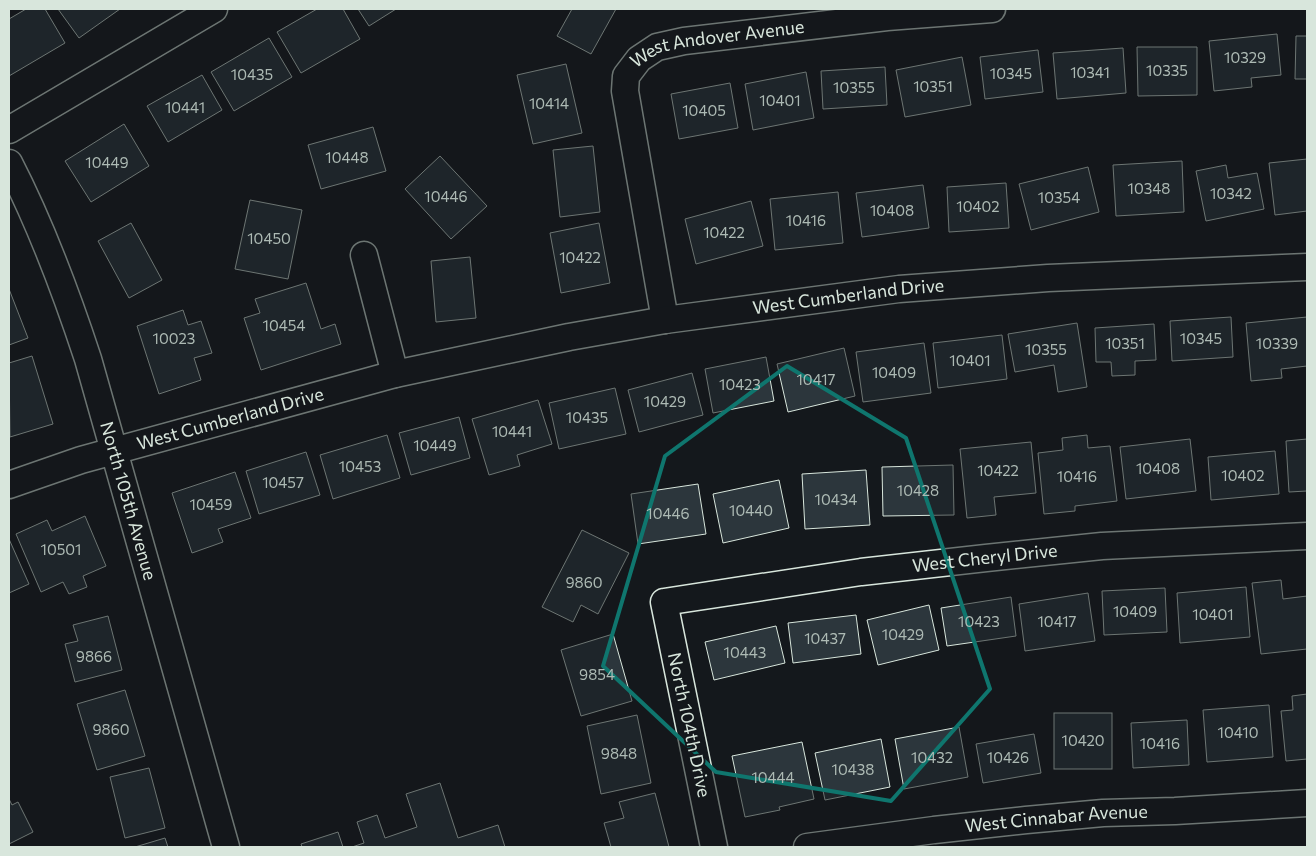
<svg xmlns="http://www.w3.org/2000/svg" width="1316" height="856" viewBox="0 0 1316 856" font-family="Commissioner,sans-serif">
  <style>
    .building { fill: #2c363c; stroke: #d8e6dc }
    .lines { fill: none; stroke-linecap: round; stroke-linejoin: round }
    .minor-casing { stroke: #d8e6dc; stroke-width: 29 }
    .minor { stroke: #14181c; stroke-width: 26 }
    .marked { fill: none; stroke: #0f766e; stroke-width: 4; stroke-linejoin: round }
    .labels { text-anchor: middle; stroke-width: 4; stroke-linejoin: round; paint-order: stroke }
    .number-label { font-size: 15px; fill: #adbab4 }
    .street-label { font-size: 18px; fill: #d8e6dc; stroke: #14181c }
  </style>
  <rect width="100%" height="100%" fill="#14181c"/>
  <g class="building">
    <path d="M26,9h19l20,34 -56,33v-57z"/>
    <path d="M58,9h62l-41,29z"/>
    <path d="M317,9h26l17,30 -59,34 -24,-41z"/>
    <path d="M358,9h38l-27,17z"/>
    <path d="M572,9h44l-25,45 -34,-18z"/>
    <path d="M1277,34l4,41 -30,3 1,9 -38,4 -5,-50z"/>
    <path d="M1296,36h11v43h-12z"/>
    <path d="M269,38l23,39 -58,34 -23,-39z"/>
    <path d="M1137,47h60v48l-59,1z"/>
    <path d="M1123,48l3,45 -69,6 -4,-46z"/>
    <path d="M1038,50l5,42 -58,7 -5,-42z"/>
    <path d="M962,57l9,48 -66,12 -9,-47z"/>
    <path d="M566,64l16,69 -49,11 -16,-69z"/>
    <path d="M885,67l2,38 -64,4 -2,-38z"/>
    <path d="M806,72l8,46 -61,12 -8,-46z"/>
    <path d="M202,75l20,35 -54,32 -21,-36z"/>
    <path d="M730,83l8,45 -59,11 -8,-45z"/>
    <path d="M124,124l25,42 -58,36 -26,-41z"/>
    <path d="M373,127l13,44 -65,18 -13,-44z"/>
    <path d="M593,146l7,66 -40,5 -7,-67z"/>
    <path d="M440,156l47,50 -36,33 -46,-50z"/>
    <path d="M1307,159v52l-32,4 -6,-52z"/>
    <path d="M1182,161l2,51 -68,4 -3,-51z"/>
    <path d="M1226,165l2,13 29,-5 7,36 -58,12 -10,-50z"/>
    <path d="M1088,167l11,45 -68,18 -12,-46z"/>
    <path d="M1006,183l3,45 -60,4 -2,-45z"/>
    <path d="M923,185l6,43 -67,9 -6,-44z"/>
    <path d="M838,192l5,51 -68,7 -5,-51z"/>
    <path d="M250,200l52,10 -14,69 -53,-10z"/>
    <path d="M751,201l12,45 -67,18 -11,-45z"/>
    <path d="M131,223l31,57 -33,18 -31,-57z"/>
    <path d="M599,223l11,60 -49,10 -11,-60z"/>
    <path d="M470,257l6,61 -40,4 -5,-61z"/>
    <path d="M306,283l15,46 14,-5 6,20 -80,26 -17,-52 16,-5 -5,-14z"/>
    <path d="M9,289l19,49 -19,7z"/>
    <path d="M183,310l5,15 13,-4 11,32 -18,5 7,22 -42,14 -22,-68z"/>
    <path d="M1231,317l2,40 -61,4 -2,-40z"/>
    <path d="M1307,317v49l-26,3 1,9 -31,3 -5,-58z"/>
    <path d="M1077,323l10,64 -29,5 -4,-27 -39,7 -7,-38z"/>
    <path d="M1154,324l2,36 -21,1v14l-23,1 -1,-14h-15l-1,-34z"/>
    <path d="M1002,335l5,44 -69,9 -5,-45z"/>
    <path d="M924,343l7,50 -68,9 -7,-50z"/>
    <path d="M844,348l11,48 -67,16 -11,-48z"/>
    <path d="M32,356l21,68 -43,13 -1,-74z"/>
    <path d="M766,357l8,44 -61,12 -8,-44z"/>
    <path d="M692,373l11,42 -64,17 -11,-42z"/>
    <path d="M615,388l11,46 -67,15 -10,-46z"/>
    <path d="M538,400l14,44 -35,11 3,11 -31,9 -17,-56z"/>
    <path d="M459,417l11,41 -59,17 -12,-42z"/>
    <path d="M387,435l13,43 -67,21 -13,-44z"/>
    <path d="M1087,435l1,13 22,-2 7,55 -42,5v5l-31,3 -6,-61 25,-3 -1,-12z"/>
    <path d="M1190,439l6,52 -70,8 -6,-52z"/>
    <path d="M1307,439v52l-18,1 -3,-51z"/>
    <path d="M1031,442l5,51 -42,4 2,18 -29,3 -7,-69z"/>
    <path d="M1275,451l4,43 -68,6 -3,-43z"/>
    <path d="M306,452l14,43 -61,19 -13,-43z"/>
    <path d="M953,465l1,50 -71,1 -1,-49z"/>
    <path d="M866,470l4,55 -65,4 -3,-55z"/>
    <path d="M235,472l16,46 -33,11 5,13 -31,11 -20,-60z"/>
    <path d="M779,480l10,48 -66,15 -10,-49z"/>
    <path d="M698,484l8,50 -68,10 -7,-50z"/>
    <path d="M85,516l21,50 -23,10 4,11 -18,7 -6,-12 -22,10 -25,-58 31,-14 5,11z"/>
    <path d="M582,530l47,23 -31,61 -17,-9 -8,17 -31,-15z"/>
    <path d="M9,539l20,45 -20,9z"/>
    <path d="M1281,580l2,19 24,-3v53l-46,5 -9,-71z"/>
    <path d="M1246,587l4,50 -70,6 -3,-50z"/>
    <path d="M1165,588l2,44 -63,3 -2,-44z"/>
    <path d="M1088,593l7,48 -70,10 -6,-47z"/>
    <path d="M1011,597l5,39 -69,10 -6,-38z"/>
    <path d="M929,605l10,45 -61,15 -11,-45z"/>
    <path d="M856,615l5,39 -68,9 -5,-40z"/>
    <path d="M108,616l14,54 -47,12 -10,-38 13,-3 -5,-16z"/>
    <path d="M776,626l9,37 -71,17 -9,-38z"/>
    <path d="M613,634l19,67 -51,15 -20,-66z"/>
    <path d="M125,690l20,66 -48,14 -20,-66z"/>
    <path d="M1307,694v65l-21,2 -5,-50 12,-1 -1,-14z"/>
    <path d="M1269,705l4,52 -66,5 -4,-52z"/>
    <rect x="1054" y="713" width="58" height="56"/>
    <path d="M637,715l14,68 -50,11 -14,-68z"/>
    <path d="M1187,720l2,45 -56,3 -2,-45z"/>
    <path d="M959,727l9,50 -64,12 -9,-50z"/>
    <path d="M1034,734l7,39 -58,10 -7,-39z"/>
    <path d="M881,739l9,48 -65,13 -10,-47z"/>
    <path d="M802,742l12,57 -35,8 1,3 -35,7 -13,-61z"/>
    <path d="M149,768l16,60 -40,10 -15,-61z"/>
    <path d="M440,783l18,55 40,-13 7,22h-153l12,-4 -7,-21 20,-7 8,23 32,-11 -11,-33z"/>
    <path d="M655,793l14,54h-58l-7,-24 20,-5 -5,-16z"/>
    <path d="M9,799l3,6 6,-3 15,30 -24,12z"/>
    <path d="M338,832l5,15h-41l-1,-3z"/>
    <path d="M165,838l3,9h-33z"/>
  </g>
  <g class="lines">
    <g class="minor-casing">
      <g id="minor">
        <path d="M9,130l205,-121"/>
        <path id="s1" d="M9,163c32,62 57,129 79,196l138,488"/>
        <path d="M364,255l31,119"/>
        <path id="s2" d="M665,320l-40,-229 1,-15 13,-17 18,-12 27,-6 203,-24 105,-8"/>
        <path id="s3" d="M9,485l72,-25 314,-86 174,-37 96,-17 234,-31 149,-11 259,-11"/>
        <path id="s4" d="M714,847l-50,-245 197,-30 125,-14 116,-12 205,-10"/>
        <path id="s5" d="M807,847l127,-17 92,-10 77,-7 72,-2 132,-8"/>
      </g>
    </g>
    <use href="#minor" class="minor"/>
  </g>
  <path d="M0 0H1316V856H0ZM787,366l119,72 84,251 -99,112 -175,-29 -113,-106 62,-210z" fill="#14181c" fill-opacity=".55" fill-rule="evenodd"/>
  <path class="marked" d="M787,366l119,72 84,251 -99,112 -175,-29 -113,-106 62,-210z"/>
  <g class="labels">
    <g class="number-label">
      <text x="1245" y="63">10329</text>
      <text x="1167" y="76">10335</text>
      <text x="1090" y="78">10341</text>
      <text x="1011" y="79">10345</text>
      <text x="252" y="80">10435</text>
      <text x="933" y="92">10351</text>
      <text x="854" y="93">10355</text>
      <text x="780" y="106">10401</text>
      <text x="549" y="109">10414</text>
      <text x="185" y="113">10441</text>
      <text x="704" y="116">10405</text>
      <text x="347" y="163">10448</text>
      <text x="107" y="168">10449</text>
      <text x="1149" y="194">10348</text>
      <text x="1231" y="199">10342</text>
      <text x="446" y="202">10446</text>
      <text x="1059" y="203">10354</text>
      <text x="978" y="212">10402</text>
      <text x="892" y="216">10408</text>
      <text x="806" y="226">10416</text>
      <text x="724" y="238">10422</text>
      <text x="269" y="244">10450</text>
      <text x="580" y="263">10422</text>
      <text x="284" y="331">10454</text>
      <text x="174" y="344">10023</text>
      <text x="1201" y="344">10345</text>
      <text x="1125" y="349">10351</text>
      <text x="1277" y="349">10339</text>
      <text x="1046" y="355">10355</text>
      <text x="970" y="366">10401</text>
      <text x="894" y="378">10409</text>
      <text x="816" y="385">10417</text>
      <text x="740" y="390">10423</text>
      <text x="665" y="407">10429</text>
      <text x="587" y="423">10435</text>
      <text x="512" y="437">10441</text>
      <text x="435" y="451">10449</text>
      <text x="360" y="472">10453</text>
      <text x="1158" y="474">10408</text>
      <text x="998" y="476">10422</text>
      <text x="1243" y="481">10402</text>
      <text x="1077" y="482">10416</text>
      <text x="283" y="488">10457</text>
      <text x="918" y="496">10428</text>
      <text x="836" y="505">10434</text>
      <text x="211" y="510">10459</text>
      <text x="751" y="516">10440</text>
      <text x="668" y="519">10446</text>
      <text x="61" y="555">10501</text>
      <text x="584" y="588">9860</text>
      <text x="1135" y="617">10409</text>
      <text x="1213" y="620">10401</text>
      <text x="979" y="627">10423</text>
      <text x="1057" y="627">10417</text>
      <text x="903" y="640">10429</text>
      <text x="825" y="644">10437</text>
      <text x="745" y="658">10443</text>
      <text x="94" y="662">9866</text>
      <text x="597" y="680">9854</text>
      <text x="111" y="735">9860</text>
      <text x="1238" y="738">10410</text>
      <text x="1083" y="746">10420</text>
      <text x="1160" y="749">10416</text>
      <text x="619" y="759">9848</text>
      <text x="932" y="763">10432</text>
      <text x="1008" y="763">10426</text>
      <text x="853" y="775">10438</text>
      <text x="773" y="783">10444</text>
    </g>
    <g class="street-label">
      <text dy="6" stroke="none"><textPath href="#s2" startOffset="350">West Andover Avenue</textPath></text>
      <text dy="6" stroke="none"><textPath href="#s3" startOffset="862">West Cumberland Drive</textPath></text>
      <text dy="6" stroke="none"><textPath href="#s3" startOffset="231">West Cumberland Drive</textPath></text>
      <text dy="6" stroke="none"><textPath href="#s1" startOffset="359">North 105th Avenue</textPath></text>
      <text dy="6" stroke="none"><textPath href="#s4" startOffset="574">West Cheryl Drive</textPath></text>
      <text transform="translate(689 725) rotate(78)" y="6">North 104th Drive</text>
      <text dy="6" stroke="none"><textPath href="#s5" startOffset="251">West Cinnabar Avenue</textPath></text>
    </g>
  </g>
  <rect width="1316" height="856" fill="none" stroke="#d8e6dc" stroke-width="20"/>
</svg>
